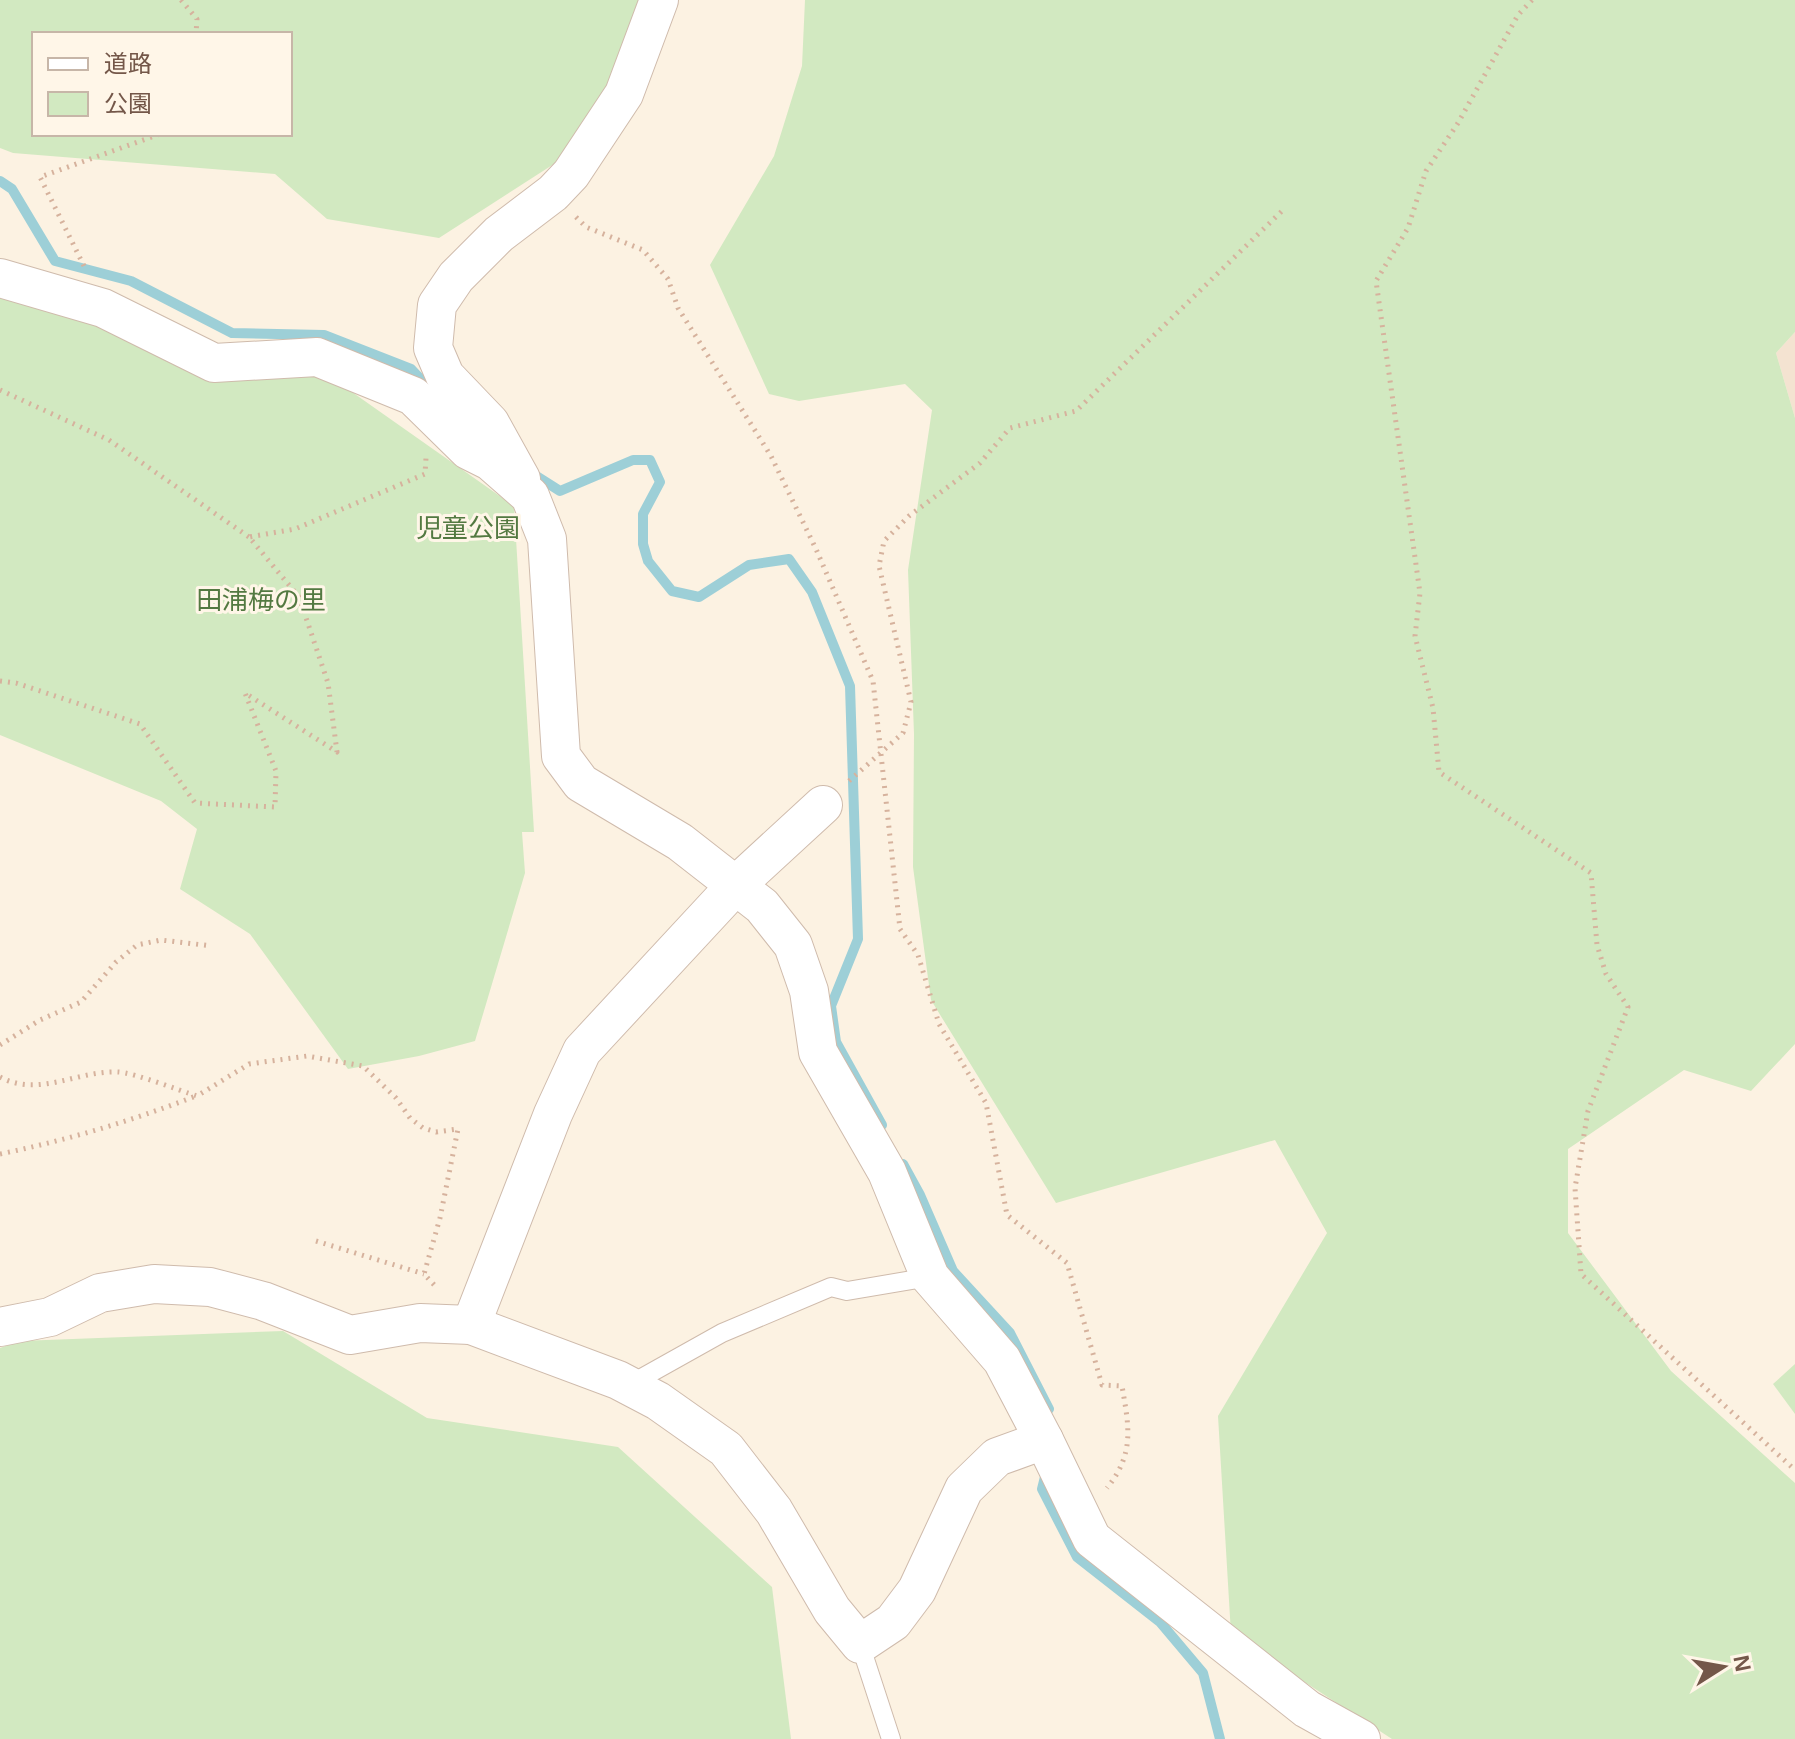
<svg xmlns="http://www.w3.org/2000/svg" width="1795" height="1739" viewBox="0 0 1795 1739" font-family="Helvetica,'Noto Sans JP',sans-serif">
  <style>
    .residential { fill: #f4e3d1 }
    .green { fill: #d2e9c1; fill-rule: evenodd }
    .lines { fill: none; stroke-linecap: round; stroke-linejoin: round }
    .stream { stroke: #9dcfd7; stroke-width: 10 }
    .lane-casing { stroke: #cfbbac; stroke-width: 20 }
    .street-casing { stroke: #cfbbac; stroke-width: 40 }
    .path { stroke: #d6b29d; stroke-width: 5; stroke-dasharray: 2 6; stroke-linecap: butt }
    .lane { stroke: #fff; stroke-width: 18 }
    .street { stroke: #fff; stroke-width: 38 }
    .labels { text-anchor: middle; stroke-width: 6; stroke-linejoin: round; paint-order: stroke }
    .park-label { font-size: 26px; fill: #537941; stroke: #fff6e8 }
  </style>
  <rect width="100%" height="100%" fill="#fcf2e2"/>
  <path class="residential" d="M1795,332v86l-19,-65z"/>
  <g class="green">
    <path d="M0,0h668l-97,153 -132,85 -112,-19 -52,-45 -262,-21 -13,-5zM34,34h256v100h-256z"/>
    <path d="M805,0h990v332l-19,21 19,65v626l-44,47 -67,-21 -116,79v84l103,138 124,112v256h-403l-161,-105 -13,-218 109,-183 -52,-93 -219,63 -125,-203 -18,-133 1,-133 -6,-164 24,-160 -27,-26 -106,17 -30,-7 -59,-129 64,-109 28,-90z"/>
    <path d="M0,295l325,78 189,133 20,326h-12l3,41 -50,168 -56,15 -71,13 -98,-135 -70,-45 17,-60 -36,-28 -161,-66z"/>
    <path d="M283,1331l144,87 191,29 154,140 19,152h-791v-391l20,-7z"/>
    <path d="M1795,1364v50l-22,-30z"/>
  </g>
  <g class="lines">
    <g class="stream">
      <path d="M0,181l12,8 43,72 76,20 101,52 92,2 87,34 18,19"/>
      <path d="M530,472l30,19 73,-31h17l10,22 -17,32v30l5,17 24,30 27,6 50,-32 40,-6 23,33 38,94 8,253 -27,67 5,36 46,83"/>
      <path d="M903,1164l17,31 33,76 57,62 39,76"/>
      <path d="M1046,1473l-4,16 35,68 83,65 43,51 17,66"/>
    </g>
    <g class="lane-casing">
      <g id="lane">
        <path d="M629,1385l93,-52 109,-46 16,4 83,-14"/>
        <path d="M860,1644l31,95"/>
      </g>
    </g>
    <g class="street-casing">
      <g id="street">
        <path d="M0,278l103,30 111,55 103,-6 96,39 55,54 22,11 40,35 17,43 14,217 20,27 99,59 82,64 31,39 16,46 9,61 69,120 43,105 72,83 42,80 48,99 215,170 54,30"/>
        <path d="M521,479l-31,-56 -45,-47 -12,-28 4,-43 19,-28 43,-43 54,-41 18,-19 53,-80 35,-94"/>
        <path d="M471,1325l82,-211 29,-63 153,-165 88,-81"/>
        <path d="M0,1327l50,-10 50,-24 54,-9 56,3 53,14 87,34 70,-12 51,2 147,55 40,21 68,48 48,62 58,99 28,34 33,-22 24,-32 47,-101 33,-32 47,-17"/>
      </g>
    </g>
    <g class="path">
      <path d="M181,0l16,19 -1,15"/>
      <path d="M1532,0l-14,15 -60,108 -32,48 -18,57 -32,53 44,312 -5,43 18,72 6,64 152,101 6,72 9,29 22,33 -40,104 -13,77 6,86 214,196"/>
      <path d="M576,217l10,10 57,23 25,29 10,29 93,148 45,93 57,132 27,248 18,26 21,69 47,79 21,112 60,48 35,122 20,1c7,41 13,67 -15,102"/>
      <path d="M84,266l-44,-89 120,-43"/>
      <path d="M0,390l109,50 140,97"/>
      <path d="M0,681l16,2 124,41 55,79 80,4 1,-36 -31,-78 92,59 -9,-69 -29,-86 -50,-60 46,-8 130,-55 1,-16"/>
      <path d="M849,781l54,-48 8,-31 -32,-136 5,-25 25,-25 71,-53 30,-35 66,-17 206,-200"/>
      <path d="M0,1045l40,-25 41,-18 35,-40 21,-17 24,-5 51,6"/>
      <path d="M0,1077c39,21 78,-7 118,-5 17,1 60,18 79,24l52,-32 58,-8 56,10 33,32 14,20 13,10 13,4 22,-3 -18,89 -16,56 14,15"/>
      <path d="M0,1154c68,-14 131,-33 196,-58"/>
      <path d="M316,1241l108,33"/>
    </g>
    <use href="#lane" class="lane"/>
    <use href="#street" class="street"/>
  </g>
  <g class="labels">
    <g class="park-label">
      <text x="468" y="537">児童公園</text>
      <text x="261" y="609">田浦梅の里</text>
    </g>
  </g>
  <rect x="32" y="32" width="260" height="104" fill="#fff6e8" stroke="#c7b6a8" stroke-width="2"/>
  <rect x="48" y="58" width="40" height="12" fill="#ffffff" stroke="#c7b6a8" stroke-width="2"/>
  <text x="104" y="72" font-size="24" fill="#745749">道路</text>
  <rect x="48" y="92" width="40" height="24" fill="#d2e9c1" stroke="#c7b6a8" stroke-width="2"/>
  <text x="104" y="112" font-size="24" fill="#745749">公園</text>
  <g transform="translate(1723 1667) rotate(79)" stroke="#fff6e8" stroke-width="6" paint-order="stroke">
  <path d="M0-6L14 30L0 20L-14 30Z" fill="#745749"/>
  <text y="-12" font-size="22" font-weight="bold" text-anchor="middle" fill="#745749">N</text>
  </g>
</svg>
